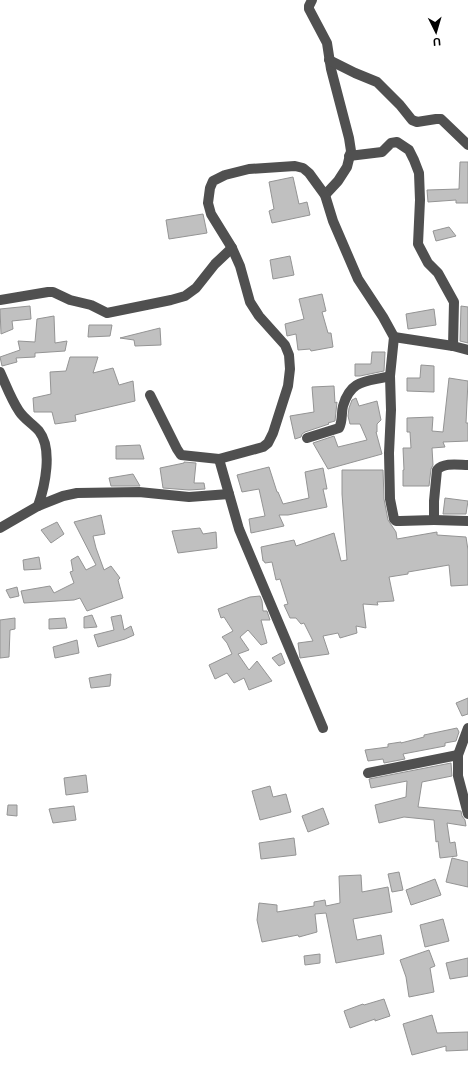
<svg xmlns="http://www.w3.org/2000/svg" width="468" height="1071" viewBox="0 0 468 1071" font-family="Helvetica,sans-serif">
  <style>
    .building { fill: #c0c0c0; stroke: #949494 }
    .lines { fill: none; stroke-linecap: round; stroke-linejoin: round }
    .minor { stroke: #505050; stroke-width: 10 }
  </style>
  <rect width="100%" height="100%" fill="#fff"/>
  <g class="building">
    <path d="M460,162h8v41h-12v-3l-28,2 -1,-12 32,-1z"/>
    <path d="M293,177l6,27 8,-2 3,13 -38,8 -3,-12 5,-2 -5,-27z"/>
    <path d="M203,214l4,19 -38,6 -3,-19z"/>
    <path d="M449,227l7,9 -20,5 -3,-10z"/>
    <path d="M290,256l4,19 -21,4 -3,-19z"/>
    <path d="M322,294l4,17 -4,1 6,21h3l2,14 -22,4 -1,-2 -12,1 -2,-16 -9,2 -2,-12 19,-5 -5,-20z"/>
    <path d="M30,306l1,13 -19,2 1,8 -12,5 -1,-25z"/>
    <path d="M461,306l7,1v36l-8,-2z"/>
    <path d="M434,309l2,16 -28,4 -2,-15z"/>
    <path d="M54,316l1,27 12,-2 -2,10 -30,2v4l-19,1 1,4 -15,4 -2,-9 20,-7 -2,-9 17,1 2,-23z"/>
    <path d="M89,325h23l-2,11 -22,1z"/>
    <path d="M160,328l1,17 -26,1 -1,-6 -14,-2z"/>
    <path d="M372,352h13l-1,19 -24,5h-5v-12h16z"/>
    <path d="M70,357h28l-5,16 20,-5 6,17 14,-4 2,20 -60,14 1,6 -21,3 -3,-12h-18l-1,-14 18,-4 -1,-22 16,-1z"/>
    <path d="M421,365l13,1v26l-27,-1v-13h13z"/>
    <path d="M449,378l19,3 -2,42h2v18l-25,1 2,5 -13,1 1,17 -2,4 -2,17h-26v-16h1l-1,-22h8l-1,-16h-3v-14l26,-1 -1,14 11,1z"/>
    <path d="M334,386l1,17 2,-1 -2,19 -7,2 1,1 -24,8 -3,2 -1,3 -6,2 -5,-23 24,-4 -2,-25z"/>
    <path d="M356,398l3,8 18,-5 4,19 -4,4v8h-1l6,22 -54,15 -15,-26 21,-7 4,11 29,-7 -7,-16h-10l-2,-8 1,-8 3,-8z"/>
    <path d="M140,445l4,14h-28v-13z"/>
    <path d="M184,462l12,1 -2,20h10l1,6 -16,1 -26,-2 -3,-20 24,-5z"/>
    <path d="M269,467l8,25h1l5,12 26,-6 -4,-26 18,-4 4,21h-4l4,18 -39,8h-9l5,11 -33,7 -2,-14 16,-3 -6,-27 -17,3 -5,-17z"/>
    <path d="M342,470h41l1,29 4,21 8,12 1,7 40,-7v3l29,2 2,13v35l-17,1 -2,-21 -41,7v2l-19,3 5,24 -17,1 1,3 -15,-1 3,24 -10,-2 1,7 -17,5 -2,-5 -15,3 6,18 -29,4 -2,-15 15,-2 -9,-18 -3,1 -5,-6h-6l-6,-13 4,-1 -8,-25 -4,1 -4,-18 -7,1 -1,-2h-1l-2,-14 33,-7 2,6 38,-13 7,28 6,-1 -5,-66z"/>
    <path d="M133,474l7,12h-29l-2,-8z"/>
    <path d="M445,498l23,3 -2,13h-23z"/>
    <path d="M101,515l4,19 -12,2 3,12 8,22 7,-4 9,12 -2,2 5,18 -36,13 -7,-13 -6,2 -50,3 -3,-12 29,-5 4,7 20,-10 -4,-11 3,-1 -2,-11 7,-4 8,14 10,-5 -22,-43z"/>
    <path d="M57,522l7,12 -13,9 -10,-13z"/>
    <path d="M200,528l3,6 13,-2 1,16 -39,5 -6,-22z"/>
    <path d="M39,557l2,12 -17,1 -1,-10z"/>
    <path d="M17,587l2,9 -9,2 -4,-8z"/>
    <path d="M260,596l2,5 1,10h4l3,9h-9l6,23 -6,2 -13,-15 -8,7 9,13 -11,4 11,16 8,-9 15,20 -23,9 -5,-12 -10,5 -7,-10 -12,6 -6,-14 23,-11 -5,-11 -5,-6 11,-6 -9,-14 -3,1 -3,-9 32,-12z"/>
    <path d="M92,615l5,12 -13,1v-11z"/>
    <path d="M121,615l3,15 7,-4 3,9 -9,4 -27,8 -4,-12 20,-5 -3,-13z"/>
    <path d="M15,618v11l-5,1 -1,27 -9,1v-38z"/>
    <path d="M65,618l2,10 -18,1v-10z"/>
    <path d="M77,640l2,13 -24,5 -2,-11z"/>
    <path d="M281,653l4,10 -6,3 -7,-8z"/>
    <path d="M111,674l-1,12 -19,2 -2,-10z"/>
    <path d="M468,698v16l-6,2 -6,-13z"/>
    <path d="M457,728l2,4 -3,9 -11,2v3l-42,8 2,5 -21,4 -1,-4 -15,2 -3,-11 23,-3v-3l13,-2v1l23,-6v-2z"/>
    <path d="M451,763l1,13 -30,6 -4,25 43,4 1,5 3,4 1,6 -19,-3 3,20 5,-1 2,14 -17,2 -2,-17 -2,1 -2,-22 -30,-3 -25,6 -4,-18 31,-8 1,-16 -36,7 -2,-9z"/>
    <path d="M86,775l2,17 -22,3 -2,-17z"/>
    <path d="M270,786l3,11 13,-3 5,18 -31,8 -8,-29z"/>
    <path d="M8,805h9v11l-10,-1z"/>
    <path d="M74,806l2,14 -23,3 -4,-14z"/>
    <path d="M323,808l6,16 -21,8 -6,-16z"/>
    <path d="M294,838l2,17 -35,4 -2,-16z"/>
    <path d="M452,858l16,4v25l-22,-5z"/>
    <path d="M399,872l4,18 -11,2 -4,-18z"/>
    <path d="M361,875l1,17 26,-5 4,25 -39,7 4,21 24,-5 3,19 -48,9 -10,-50 -11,1 2,18 -18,5 -1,-2 -36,7 -5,-22 2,-17 18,2v7l37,-6v-4l11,-2 1,6 14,-3 -1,-27z"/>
    <path d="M435,879l6,16 -30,10 -5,-15z"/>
    <path d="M443,919l6,22 -24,6 -5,-22z"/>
    <path d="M429,950l6,16 -5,2 4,24 -25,5 -3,-20 -6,-17z"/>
    <path d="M320,954v9l-15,2 -1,-9z"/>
    <path d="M468,958v18l-18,3 -4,-16z"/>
    <path d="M384,999l6,17 -15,5v-2l-25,9 -6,-17 19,-7 1,1z"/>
    <path d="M432,1015l5,18 31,-1v18l-22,1v-5l-34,9 -9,-31z"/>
  </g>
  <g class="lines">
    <g class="minor">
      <path d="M312,0l-3,6v3l18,34 4,26 18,69 2,13 -4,16 -9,14 -13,14"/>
      <path d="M329,60l26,13 22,9 23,23 12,15 5,2 19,-3h5l27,26"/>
      <path d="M349,156l33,-4 9,-9 6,-1 12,8 5,10 5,13 1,27 -2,44 10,19 10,10 16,29 -1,44"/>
      <path d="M0,300l48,-8h5l17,8 21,5 16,8 64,-13 14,-4 11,-8 19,-24 17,-16"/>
      <path d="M394,337l59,9 15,4"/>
      <path d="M0,372c6,13 11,27 19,39 5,8 14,13 20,20 14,18 6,55 -1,75"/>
      <path d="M150,395l27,54 4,6 38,4 44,-12 5,-4 5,-10 15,-47 2,-17 -1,-14 -4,-10 -26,-29 -9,-14 -10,-36 -8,-18 -21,-34 -3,-11 2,-15 3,-7 12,-6 24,-6 46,-3 8,2 6,5 16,22 8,26 25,58 25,38 11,20 -4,39 1,34 -2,43 1,46 4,20 2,2h4l34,-1v-19l3,-31c7,-8 22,-5 31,-5"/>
      <path d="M307,438l32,-10c4,-7 2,-15 4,-22 8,-28 25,-24 47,-30"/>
      <path d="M219,459l20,70 84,199"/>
      <path d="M434,520l34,1"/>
      <path d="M0,528l38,-22 25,-10 14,-3 62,-1 50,5 40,-3"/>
      <path d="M468,728l-10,27v21l10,38"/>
      <path d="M368,773l90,-18"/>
    </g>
  </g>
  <g transform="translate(436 32) rotate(175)" stroke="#ffffff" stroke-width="3" paint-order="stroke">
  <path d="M0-3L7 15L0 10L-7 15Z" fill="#000000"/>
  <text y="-6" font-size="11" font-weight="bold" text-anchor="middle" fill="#000000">U</text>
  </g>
</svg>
